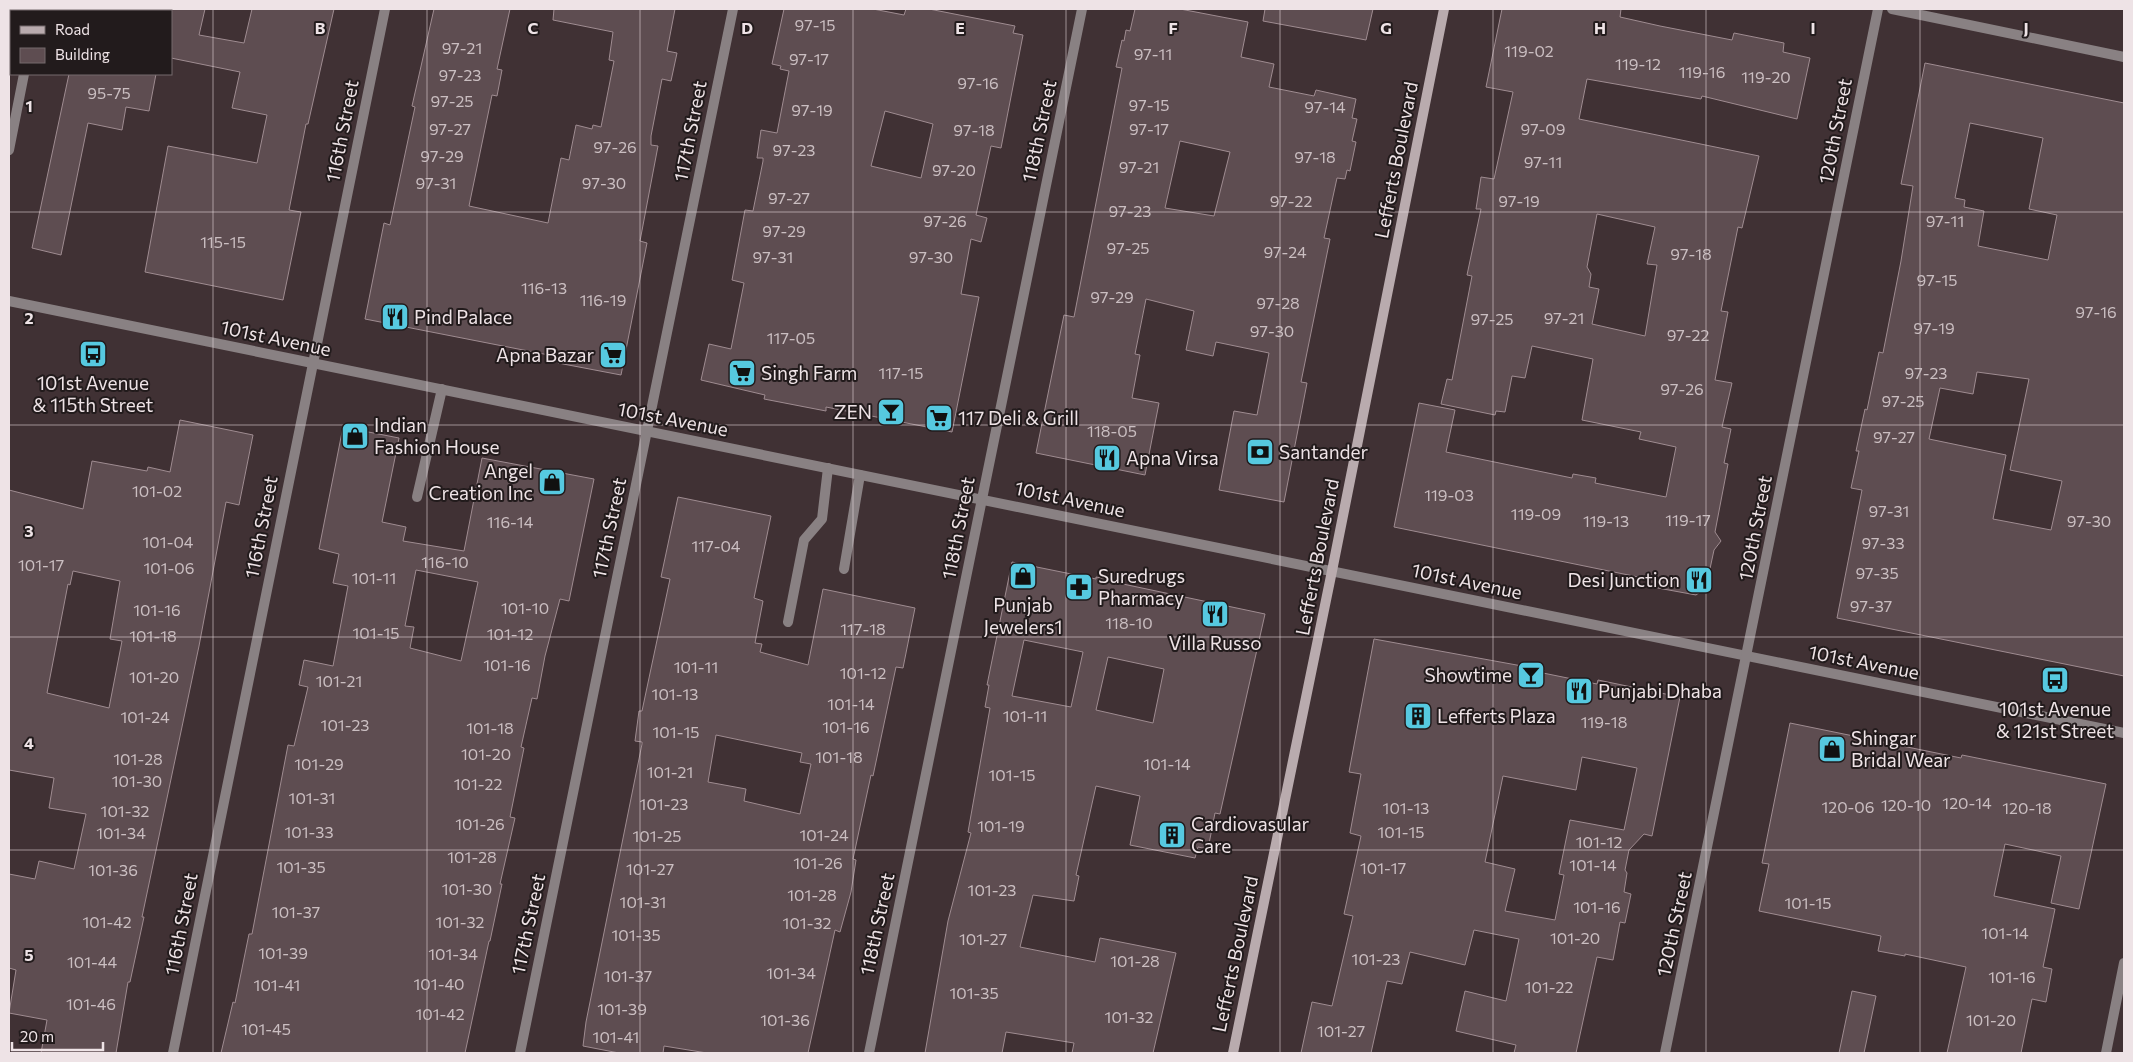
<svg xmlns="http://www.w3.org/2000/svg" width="2133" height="1062" viewBox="0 0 2133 1062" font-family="Commissioner,sans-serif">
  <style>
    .building { fill: #5e4d51; stroke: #9f8c91; fill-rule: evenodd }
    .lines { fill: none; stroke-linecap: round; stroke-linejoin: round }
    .lane { stroke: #898183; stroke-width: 10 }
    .street { stroke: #898183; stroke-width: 10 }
    .secondary { stroke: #b9abae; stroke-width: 10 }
    .grid { fill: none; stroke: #eee3e6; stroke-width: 1; stroke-opacity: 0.55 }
    .labels { text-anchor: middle; stroke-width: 4; stroke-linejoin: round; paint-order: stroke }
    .number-label { font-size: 16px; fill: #cabec1 }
    .street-label { font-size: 19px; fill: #eee3e6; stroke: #221b1c }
    .poi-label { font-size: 19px; fill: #eee3e6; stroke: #221b1c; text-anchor: start }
    .grid-label { font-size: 16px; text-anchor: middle; font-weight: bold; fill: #eee3e6; stroke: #221b1c; stroke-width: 4; stroke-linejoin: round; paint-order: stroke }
  </style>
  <rect width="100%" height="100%" fill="#403134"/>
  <g class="building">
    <path d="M171,9h34l-6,26 45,8 8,-34h82l-26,115h-2l-17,86 12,2 -18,88 -138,-28 23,-126 89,17 10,-48 -35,-7 8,-36 -69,-14z"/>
    <path d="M434,9h76l-13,60 5,1 -5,26 -5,-1 -23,111 79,17 13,-65 8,2 7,-35 16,4 1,-4 8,2 13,-66 -5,-1 4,-28 -60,-12 1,-11h121l-8,42 10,2 -6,28 -9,-2 -11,57v9l7,1 -18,95 7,2 -26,132 -63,-12 1,-6 -194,-38 19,-96 6,2 25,-118 -3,-1z"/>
    <path d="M784,9h89l31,6 2,-6h23l86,17 -2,7 10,2 -22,113 -10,-2 -15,69 11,3 -6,24 -10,-3 -10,55 18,3 -27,135 -126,-25v4l-62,-12 1,-4 -64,-15 8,-36 22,5 13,-66 -12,-3 13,-70 8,1 10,-50v-3h-6l4,-28 16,3 12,-62 -9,-2 1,-3 -9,-2zM885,111l48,13 -12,54 -50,-12z"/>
    <path d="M1135,9h45l68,13 -7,35 33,7 -5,23 45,9 2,-6 40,9 -4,19 5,1 -5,22 4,1 -6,29 -3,-1 -2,9 -8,-1 -13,60 6,1 -29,143 6,1 -23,119 -65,-12 15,-79 23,4 12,-62 -53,-11 -3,14 -27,-6 8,-39 -48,-12 -11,55 5,1 -8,43 27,5 -14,72 -109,-22 28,-138 10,2 48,-249 -6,-1 6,-27 2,1 2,-11 4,1zM1180,141l50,11 -16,64 -49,-8z"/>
    <path d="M1265,9h108l-7,31 -103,-19z"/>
    <path d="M1502,9h119l-1,8 40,9 72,14 2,-7 50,10 -1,9 27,6 -13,61 -95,-23 -1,3 -114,-20 -8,40 180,37 -17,72 -4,-1 -17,84 7,1 -13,68 17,3 -10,44 9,2 -7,34 4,1 -13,68 6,9 -7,9 -6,28 3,6 -15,11 -49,-9 1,-7 -254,-52 25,-124 36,7 -9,42 126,26 1,-4 23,4 -1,5 71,14 10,-50 -37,-8 2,-7 -59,-12 11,-61 -61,-13 -7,32 -13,-2 -7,36 -9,-1 -1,4 -54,-11 6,-25 5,1 20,-104 -5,-1 14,-66h-5l5,-32 13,2 19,-87 -27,-5zM1597,214l58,13 -8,37 10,1 -12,71 -53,-12 7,-35 -10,-2 2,-13 -4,-7z"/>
    <path d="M1925,63l199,40v573l-287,-58 25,-128 -11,-2 8,-37h-3l9,-42 2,1 12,-58 4,1 18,-92 12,-75 -12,-2zM1970,123l73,15 -14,71 28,6 -9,45 -70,-14 6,-35 -20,-4 1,-7 -10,-2zM1977,372l52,7 -19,91 52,11 -11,49 -58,-11 13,-64 -77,-16 11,-51 33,6z"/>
    <path d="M69,74h87l-7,37 -23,-4 -4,23 -34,-7 -27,132 -29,-7z"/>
    <path d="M180,420l73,15 -14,70 -13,-3 -27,144 -57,271h2l-14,65h-2l-12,71h-75l6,-33 -38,-7 7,-43 -7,-2v-94l26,5 4,-18 35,8 12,-55 -37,-6 5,-30 -45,-8v-280l74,19 9,-48 55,10 1,-4 22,5zM73,571l47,10 -10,58 12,2 -13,67 -62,-15 21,-109 2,1z"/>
    <path d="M343,427l56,11 -17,84 24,5 -3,14 61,10 18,-93 112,21 -25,122 -9,-2 -15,57 -8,43 -5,-1 -11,49 3,1 -14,69 5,1 -15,66h2l-12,57h-1l-24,112h-244l12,-51 2,1 14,-69h3l36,-189 6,1 14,-59 -9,-2 5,-25 29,6 15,-80 -15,-3 6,-29 -20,-5zM416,570l62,12 -17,79 -51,-13 4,-21 -9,-1z"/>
    <path d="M678,497l93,19 -17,82 9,3 -8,42 7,1 -2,8 48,13 15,-76 92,19 -12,60 -7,-1 -23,109 -2,-1 -18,84 3,1 -5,32 -11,40 -5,-2 -27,123h-101l-43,-7 -1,7h-44l-36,-7 3,-24 56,-278v-2l-7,-1 4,-30h3l28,-132 -9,-2zM716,735l86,18 -2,9 11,2 -11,50 -56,-13 2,-12 -38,-7z"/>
    <path d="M1012,562l84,17v-2l27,5v2l142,30 -45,200 -5,-1 -7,36 -10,-2 -3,11 -65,-13 10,-49 -44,-10 -20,89 3,1 -5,25 -41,-6 -13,52 75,15 5,-24 76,15 -23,100h-81l2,-10 -68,-11 -4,21h-77l23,-132 23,-88 -3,-1 22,-124 -5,-1 4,-22h-2zM1024,640l59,12 -12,55 -59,-11zM1108,657l56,12 -11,54 -57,-13z"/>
    <path d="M1374,639l170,31 -1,3 54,11 1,-4 82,17 -28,139 -8,-2 -15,16 -4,20 2,3 -3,19 7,2 -6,29 -5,-1 -7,38 -16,-3 -21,96h-62l2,-8 -60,-14 9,-40 41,10 13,-62 -45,-9 -9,35 -55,-13 -8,32 -15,-3 -16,72h-70l11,-51 20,4 21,-90 -9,-2 17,-78 -11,-3 11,-59 -12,-2zM1582,757l55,11 -13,62 -54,-10 -11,54 5,1 -9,45 -50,-9 10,-42 -30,-7 18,-86 73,14z"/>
    <path d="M1790,723l171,35 1,-3 144,29 -27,125 -28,-6 10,-47 -56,-12 -11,52 61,13 -12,58 9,2 -6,33 -14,-3 -11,54h-74l19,-86 -61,-13v2l-27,-5 3,-15 -122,-25 10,-47 -7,-1z"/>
    <path d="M1852,991l24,5 -12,57h-25z"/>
  </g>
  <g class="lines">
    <g class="lane">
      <path d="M417,497l25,-108"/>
      <path d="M844,569l16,-94"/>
      <path d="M788,622l16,-82 18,-21 6,-51"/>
    </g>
    <g class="street">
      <path d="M1892,9l232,48"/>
      <path d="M37,11l1,-2"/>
      <path d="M9,150l15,-76"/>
      <path d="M9,301l2115,432"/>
      <path d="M173,1053l212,-1044"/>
      <path d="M520,1053l213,-1044"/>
      <path d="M869,1053l213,-1044"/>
      <path d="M1665,1053l213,-1044"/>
      <path d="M2106,1053l18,-90"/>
    </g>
    <path class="secondary" d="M1233,1053l99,-482 112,-562"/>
  </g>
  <path class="grid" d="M213,9v1044M427,9v1044M640,9v1044M853,9v1044M1066,9v1044M1280,9v1044M1493,9v1044M1706,9v1044M1920,9v1044M9,212h2115M9,425h2115M9,637h2115M9,850h2115"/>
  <defs>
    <g id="restaurant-square" transform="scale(1.4375)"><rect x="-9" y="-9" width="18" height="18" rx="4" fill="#56c9e0" stroke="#221b1c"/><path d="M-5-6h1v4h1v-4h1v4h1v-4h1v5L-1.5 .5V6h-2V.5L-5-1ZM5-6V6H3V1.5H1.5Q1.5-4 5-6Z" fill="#111"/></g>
    <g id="bus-square" transform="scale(1.4375)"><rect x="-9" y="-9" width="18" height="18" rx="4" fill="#56c9e0" stroke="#221b1c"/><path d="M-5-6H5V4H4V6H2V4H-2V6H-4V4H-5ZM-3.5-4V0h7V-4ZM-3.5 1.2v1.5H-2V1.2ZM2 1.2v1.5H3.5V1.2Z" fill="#111"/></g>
    <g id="supermarket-square" transform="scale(1.4375)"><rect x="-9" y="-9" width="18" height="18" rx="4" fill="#56c9e0" stroke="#221b1c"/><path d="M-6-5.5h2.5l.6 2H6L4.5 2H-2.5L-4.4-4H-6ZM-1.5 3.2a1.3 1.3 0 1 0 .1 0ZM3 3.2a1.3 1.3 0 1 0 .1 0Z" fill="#111"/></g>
    <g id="bar-square" transform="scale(1.4375)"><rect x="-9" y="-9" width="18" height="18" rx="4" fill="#56c9e0" stroke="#221b1c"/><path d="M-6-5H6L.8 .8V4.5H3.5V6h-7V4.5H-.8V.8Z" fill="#111"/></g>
    <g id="shop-square" transform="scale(1.4375)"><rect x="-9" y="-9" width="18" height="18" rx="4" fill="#56c9e0" stroke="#221b1c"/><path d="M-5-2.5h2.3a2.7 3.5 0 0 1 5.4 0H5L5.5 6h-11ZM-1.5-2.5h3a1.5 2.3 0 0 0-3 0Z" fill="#111"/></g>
    <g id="bank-square" transform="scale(1.4375)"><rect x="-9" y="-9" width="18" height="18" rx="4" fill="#56c9e0" stroke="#221b1c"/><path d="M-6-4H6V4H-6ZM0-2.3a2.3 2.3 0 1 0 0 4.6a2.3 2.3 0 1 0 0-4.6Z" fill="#111"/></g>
    <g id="pharmacy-square" transform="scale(1.4375)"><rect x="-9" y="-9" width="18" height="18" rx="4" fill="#56c9e0" stroke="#221b1c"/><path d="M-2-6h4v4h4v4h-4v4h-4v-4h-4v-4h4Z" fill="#111"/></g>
    <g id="building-square" transform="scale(1.4375)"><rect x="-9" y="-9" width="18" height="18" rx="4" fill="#56c9e0" stroke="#221b1c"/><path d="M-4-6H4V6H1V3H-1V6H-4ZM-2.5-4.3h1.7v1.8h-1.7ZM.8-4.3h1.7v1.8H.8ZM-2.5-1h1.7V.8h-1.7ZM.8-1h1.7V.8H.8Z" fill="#111"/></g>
  </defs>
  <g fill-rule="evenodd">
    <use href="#restaurant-square" x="395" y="317"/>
    <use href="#bus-square" x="93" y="354"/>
    <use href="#supermarket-square" x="613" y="355"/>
    <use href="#supermarket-square" x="742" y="373"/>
    <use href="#bar-square" x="891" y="412"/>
    <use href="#supermarket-square" x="939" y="418"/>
    <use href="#shop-square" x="355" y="436"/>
    <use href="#bank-square" x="1260" y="452"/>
    <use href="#restaurant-square" x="1107" y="458"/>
    <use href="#shop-square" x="552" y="482"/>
    <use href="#shop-square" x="1023" y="576"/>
    <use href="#restaurant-square" x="1699" y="580"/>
    <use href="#pharmacy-square" x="1079" y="587"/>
    <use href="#restaurant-square" x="1215" y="614"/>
    <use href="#bar-square" x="1531" y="675"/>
    <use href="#bus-square" x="2055" y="680"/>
    <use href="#restaurant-square" x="1579" y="691"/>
    <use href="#building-square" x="1418" y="716"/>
    <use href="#shop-square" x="1832" y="749"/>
    <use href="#building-square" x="1172" y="835"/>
  </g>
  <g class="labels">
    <g class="number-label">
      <text x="815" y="31">97-15</text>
      <text x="462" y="54">97-21</text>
      <text x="1529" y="57">119-02</text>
      <text x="1153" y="60">97-11</text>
      <text x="809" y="65">97-17</text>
      <text x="1638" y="70">119-12</text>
      <text x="1702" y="78">119-16</text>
      <text x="460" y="81">97-23</text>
      <text x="1766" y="83">119-20</text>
      <text x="978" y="89">97-16</text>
      <text x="109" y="99">95-75</text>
      <text x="452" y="107">97-25</text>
      <text x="1149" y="111">97-15</text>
      <text x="1325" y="113">97-14</text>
      <text x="812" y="116">97-19</text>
      <text x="450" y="135">97-27</text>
      <text x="1149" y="135">97-17</text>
      <text x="1543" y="135">97-09</text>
      <text x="974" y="136">97-18</text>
      <text x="615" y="153">97-26</text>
      <text x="794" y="156">97-23</text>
      <text x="442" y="162">97-29</text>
      <text x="1315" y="163">97-18</text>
      <text x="1543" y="168">97-11</text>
      <text x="1139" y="173">97-21</text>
      <text x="954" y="176">97-20</text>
      <text x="436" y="189">97-31</text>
      <text x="604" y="189">97-30</text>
      <text x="789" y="204">97-27</text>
      <text x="1291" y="207">97-22</text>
      <text x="1519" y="207">97-19</text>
      <text x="1130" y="217">97-23</text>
      <text x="945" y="227">97-26</text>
      <text x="1945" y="227">97-11</text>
      <text x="784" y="237">97-29</text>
      <text x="223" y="248">115-15</text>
      <text x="1128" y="254">97-25</text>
      <text x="1285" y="258">97-24</text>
      <text x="1691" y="260">97-18</text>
      <text x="773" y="263">97-31</text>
      <text x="931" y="263">97-30</text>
      <text x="1937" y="286">97-15</text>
      <text x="544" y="294">116-13</text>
      <text x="1112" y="303">97-29</text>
      <text x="603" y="306">116-19</text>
      <text x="1278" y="309">97-28</text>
      <text x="2096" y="318">97-16</text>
      <text x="1564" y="324">97-21</text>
      <text x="1492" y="325">97-25</text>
      <text x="1934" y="334">97-19</text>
      <text x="1272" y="337">97-30</text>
      <text x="1688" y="341">97-22</text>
      <text x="791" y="344">117-05</text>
      <text x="901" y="379">117-15</text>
      <text x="1926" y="379">97-23</text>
      <text x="1682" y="395">97-26</text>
      <text x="1903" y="407">97-25</text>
      <text x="1112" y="437">118-05</text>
      <text x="1894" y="443">97-27</text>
      <text x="157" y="497">101-02</text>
      <text x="1449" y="501">119-03</text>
      <text x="1889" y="517">97-31</text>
      <text x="1536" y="520">119-09</text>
      <text x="1688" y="526">119-17</text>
      <text x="1606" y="527">119-13</text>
      <text x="2089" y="527">97-30</text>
      <text x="510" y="528">116-14</text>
      <text x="168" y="548">101-04</text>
      <text x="1883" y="549">97-33</text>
      <text x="716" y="552">117-04</text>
      <text x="445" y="568">116-10</text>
      <text x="41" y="571">101-17</text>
      <text x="169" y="574">101-06</text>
      <text x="1877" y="579">97-35</text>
      <text x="374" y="584">101-11</text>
      <text x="1871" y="612">97-37</text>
      <text x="525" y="614">101-10</text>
      <text x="157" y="616">101-16</text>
      <text x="1129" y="629">118-10</text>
      <text x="863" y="635">117-18</text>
      <text x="376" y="639">101-15</text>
      <text x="510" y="640">101-12</text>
      <text x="153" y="642">101-18</text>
      <text x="507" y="671">101-16</text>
      <text x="696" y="673">101-11</text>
      <text x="863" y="679">101-12</text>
      <text x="154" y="683">101-20</text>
      <text x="339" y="687">101-21</text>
      <text x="675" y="700">101-13</text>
      <text x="851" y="710">101-14</text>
      <text x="1025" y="722">101-11</text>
      <text x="145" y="723">101-24</text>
      <text x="1604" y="728">119-18</text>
      <text x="345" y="731">101-23</text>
      <text x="846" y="733">101-16</text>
      <text x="490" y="734">101-18</text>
      <text x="676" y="738">101-15</text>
      <text x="486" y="760">101-20</text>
      <text x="839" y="763">101-18</text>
      <text x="138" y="765">101-28</text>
      <text x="319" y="770">101-29</text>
      <text x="1167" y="770">101-14</text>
      <text x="670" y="778">101-21</text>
      <text x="1012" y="781">101-15</text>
      <text x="137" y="787">101-30</text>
      <text x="478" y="790">101-22</text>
      <text x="312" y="804">101-31</text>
      <text x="1967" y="809">120-14</text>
      <text x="664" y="810">101-23</text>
      <text x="1906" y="811">120-10</text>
      <text x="1848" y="813">120-06</text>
      <text x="1406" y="814">101-13</text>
      <text x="2027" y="814">120-18</text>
      <text x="125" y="817">101-32</text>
      <text x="480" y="830">101-26</text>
      <text x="1001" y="832">101-19</text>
      <text x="309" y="838">101-33</text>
      <text x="1401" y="838">101-15</text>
      <text x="121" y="839">101-34</text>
      <text x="824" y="841">101-24</text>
      <text x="657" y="842">101-25</text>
      <text x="1599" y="848">101-12</text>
      <text x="472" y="863">101-28</text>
      <text x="818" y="869">101-26</text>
      <text x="1593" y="871">101-14</text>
      <text x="301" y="873">101-35</text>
      <text x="1383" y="874">101-17</text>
      <text x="650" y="875">101-27</text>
      <text x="113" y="876">101-36</text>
      <text x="467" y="895">101-30</text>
      <text x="992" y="896">101-23</text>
      <text x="812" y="901">101-28</text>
      <text x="643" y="908">101-31</text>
      <text x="1808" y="909">101-15</text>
      <text x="1597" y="913">101-16</text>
      <text x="296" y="918">101-37</text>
      <text x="107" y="928">101-42</text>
      <text x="460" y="928">101-32</text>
      <text x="807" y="929">101-32</text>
      <text x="2005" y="939">101-14</text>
      <text x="636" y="941">101-35</text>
      <text x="1575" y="944">101-20</text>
      <text x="983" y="945">101-27</text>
      <text x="283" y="959">101-39</text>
      <text x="453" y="960">101-34</text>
      <text x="1376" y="965">101-23</text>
      <text x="1135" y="967">101-28</text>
      <text x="92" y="968">101-44</text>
      <text x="791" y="979">101-34</text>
      <text x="628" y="982">101-37</text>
      <text x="2012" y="983">101-16</text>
      <text x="439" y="990">101-40</text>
      <text x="277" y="991">101-41</text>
      <text x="1549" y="993">101-22</text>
      <text x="974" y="999">101-35</text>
      <text x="91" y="1010">101-46</text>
      <text x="622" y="1015">101-39</text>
      <text x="440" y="1020">101-42</text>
      <text x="1129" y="1023">101-32</text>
      <text x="785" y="1026">101-36</text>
      <text x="1991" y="1026">101-20</text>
      <text x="266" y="1035">101-45</text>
      <text x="1341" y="1037">101-27</text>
      <text x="616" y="1043">101-41</text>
    </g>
    <g class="street-label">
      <text transform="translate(342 131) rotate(-79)" y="7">116th Street</text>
      <text transform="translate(690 131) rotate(-79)" y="7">117th Street</text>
      <text transform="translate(1039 131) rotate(-78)" y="7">118th Street</text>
      <text transform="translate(1835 131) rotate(-79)" y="7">120th Street</text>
      <text transform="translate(1396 160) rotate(-79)" y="7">Lefferts Boulevard</text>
      <text transform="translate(276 338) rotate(12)" y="7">101st Avenue</text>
      <text transform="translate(673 419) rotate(11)" y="7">101st Avenue</text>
      <text transform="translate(1070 499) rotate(12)" y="7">101st Avenue</text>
      <text transform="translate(261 527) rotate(-79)" y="7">116th Street</text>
      <text transform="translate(609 528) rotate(-78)" y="7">117th Street</text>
      <text transform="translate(958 528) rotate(-79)" y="7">118th Street</text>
      <text transform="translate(1755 528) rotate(-79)" y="7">120th Street</text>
      <text transform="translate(1317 557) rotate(-79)" y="7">Lefferts Boulevard</text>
      <text transform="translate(1467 581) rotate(12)" y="7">101st Avenue</text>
      <text transform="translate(1864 662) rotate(11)" y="7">101st Avenue</text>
      <text transform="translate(181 924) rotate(-79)" y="7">116th Street</text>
      <text transform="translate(528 924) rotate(-78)" y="7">117th Street</text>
      <text transform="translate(877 924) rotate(-78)" y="7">118th Street</text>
      <text transform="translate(1674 924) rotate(-78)" y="7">120th Street</text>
      <text transform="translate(1235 954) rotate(-78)" y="7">Lefferts Boulevard</text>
    </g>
    <g class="poi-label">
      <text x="414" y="324">Pind Palace</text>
      <text x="594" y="362" text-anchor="end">Apna Bazar</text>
      <text x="761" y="380">Singh Farm</text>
      <text x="93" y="390" text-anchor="middle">101st Avenue<tspan x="93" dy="22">&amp; 115th Street</tspan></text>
      <text x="872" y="419" text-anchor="end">ZEN</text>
      <text x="958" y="425">117 Deli &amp; Grill</text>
      <text x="374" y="432">Indian<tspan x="374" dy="22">Fashion House</tspan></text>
      <text x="1279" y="459">Santander</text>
      <text x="1126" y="465">Apna Virsa</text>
      <text x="533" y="478" text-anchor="end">Angel<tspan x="533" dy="22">Creation Inc</tspan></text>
      <text x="1098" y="583">Suredrugs<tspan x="1098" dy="22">Pharmacy</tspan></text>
      <text x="1680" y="587" text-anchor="end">Desi Junction</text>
      <text x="1023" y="612" text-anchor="middle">Punjab<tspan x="1023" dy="22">Jewelers1</tspan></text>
      <text x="1215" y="650" text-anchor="middle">Villa Russo</text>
      <text x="1512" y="682" text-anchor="end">Showtime</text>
      <text x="1598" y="698">Punjabi Dhaba</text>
      <text x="2055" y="716" text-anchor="middle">101st Avenue<tspan x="2055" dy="22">&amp; 121st Street</tspan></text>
      <text x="1437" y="723">Lefferts Plaza</text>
      <text x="1851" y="745">Shingar<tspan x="1851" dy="22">Bridal Wear</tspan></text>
      <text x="1191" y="831">Cardiovasular<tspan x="1191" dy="22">Care</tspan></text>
    </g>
  </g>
  <g class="grid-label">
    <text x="320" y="34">B</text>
    <text x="533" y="34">C</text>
    <text x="747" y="34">D</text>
    <text x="960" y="34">E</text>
    <text x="1173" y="34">F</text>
    <text x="1386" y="34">G</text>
    <text x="1600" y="34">H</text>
    <text x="1813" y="34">I</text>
    <text x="2026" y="34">J</text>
    <text x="29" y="112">1</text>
    <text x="29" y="324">2</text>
    <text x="29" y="537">3</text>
    <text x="29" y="749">4</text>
    <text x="29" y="961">5</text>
  </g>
  <rect width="2133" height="1062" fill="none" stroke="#eee3e6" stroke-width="20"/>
  <rect x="10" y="10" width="162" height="65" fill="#221b1c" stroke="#746b6d"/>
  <rect x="20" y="26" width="25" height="8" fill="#b9abae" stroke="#746b6d"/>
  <text x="55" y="35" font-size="15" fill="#eee3e6">Road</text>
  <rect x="20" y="48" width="25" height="15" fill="#5e4d51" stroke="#746b6d"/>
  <text x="55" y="60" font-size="15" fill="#eee3e6">Building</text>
  <path d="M12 1042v8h91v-8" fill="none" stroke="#eee3e6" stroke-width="2.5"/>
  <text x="20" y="1042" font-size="15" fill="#eee3e6" stroke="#221b1c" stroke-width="4" paint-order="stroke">20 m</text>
</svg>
